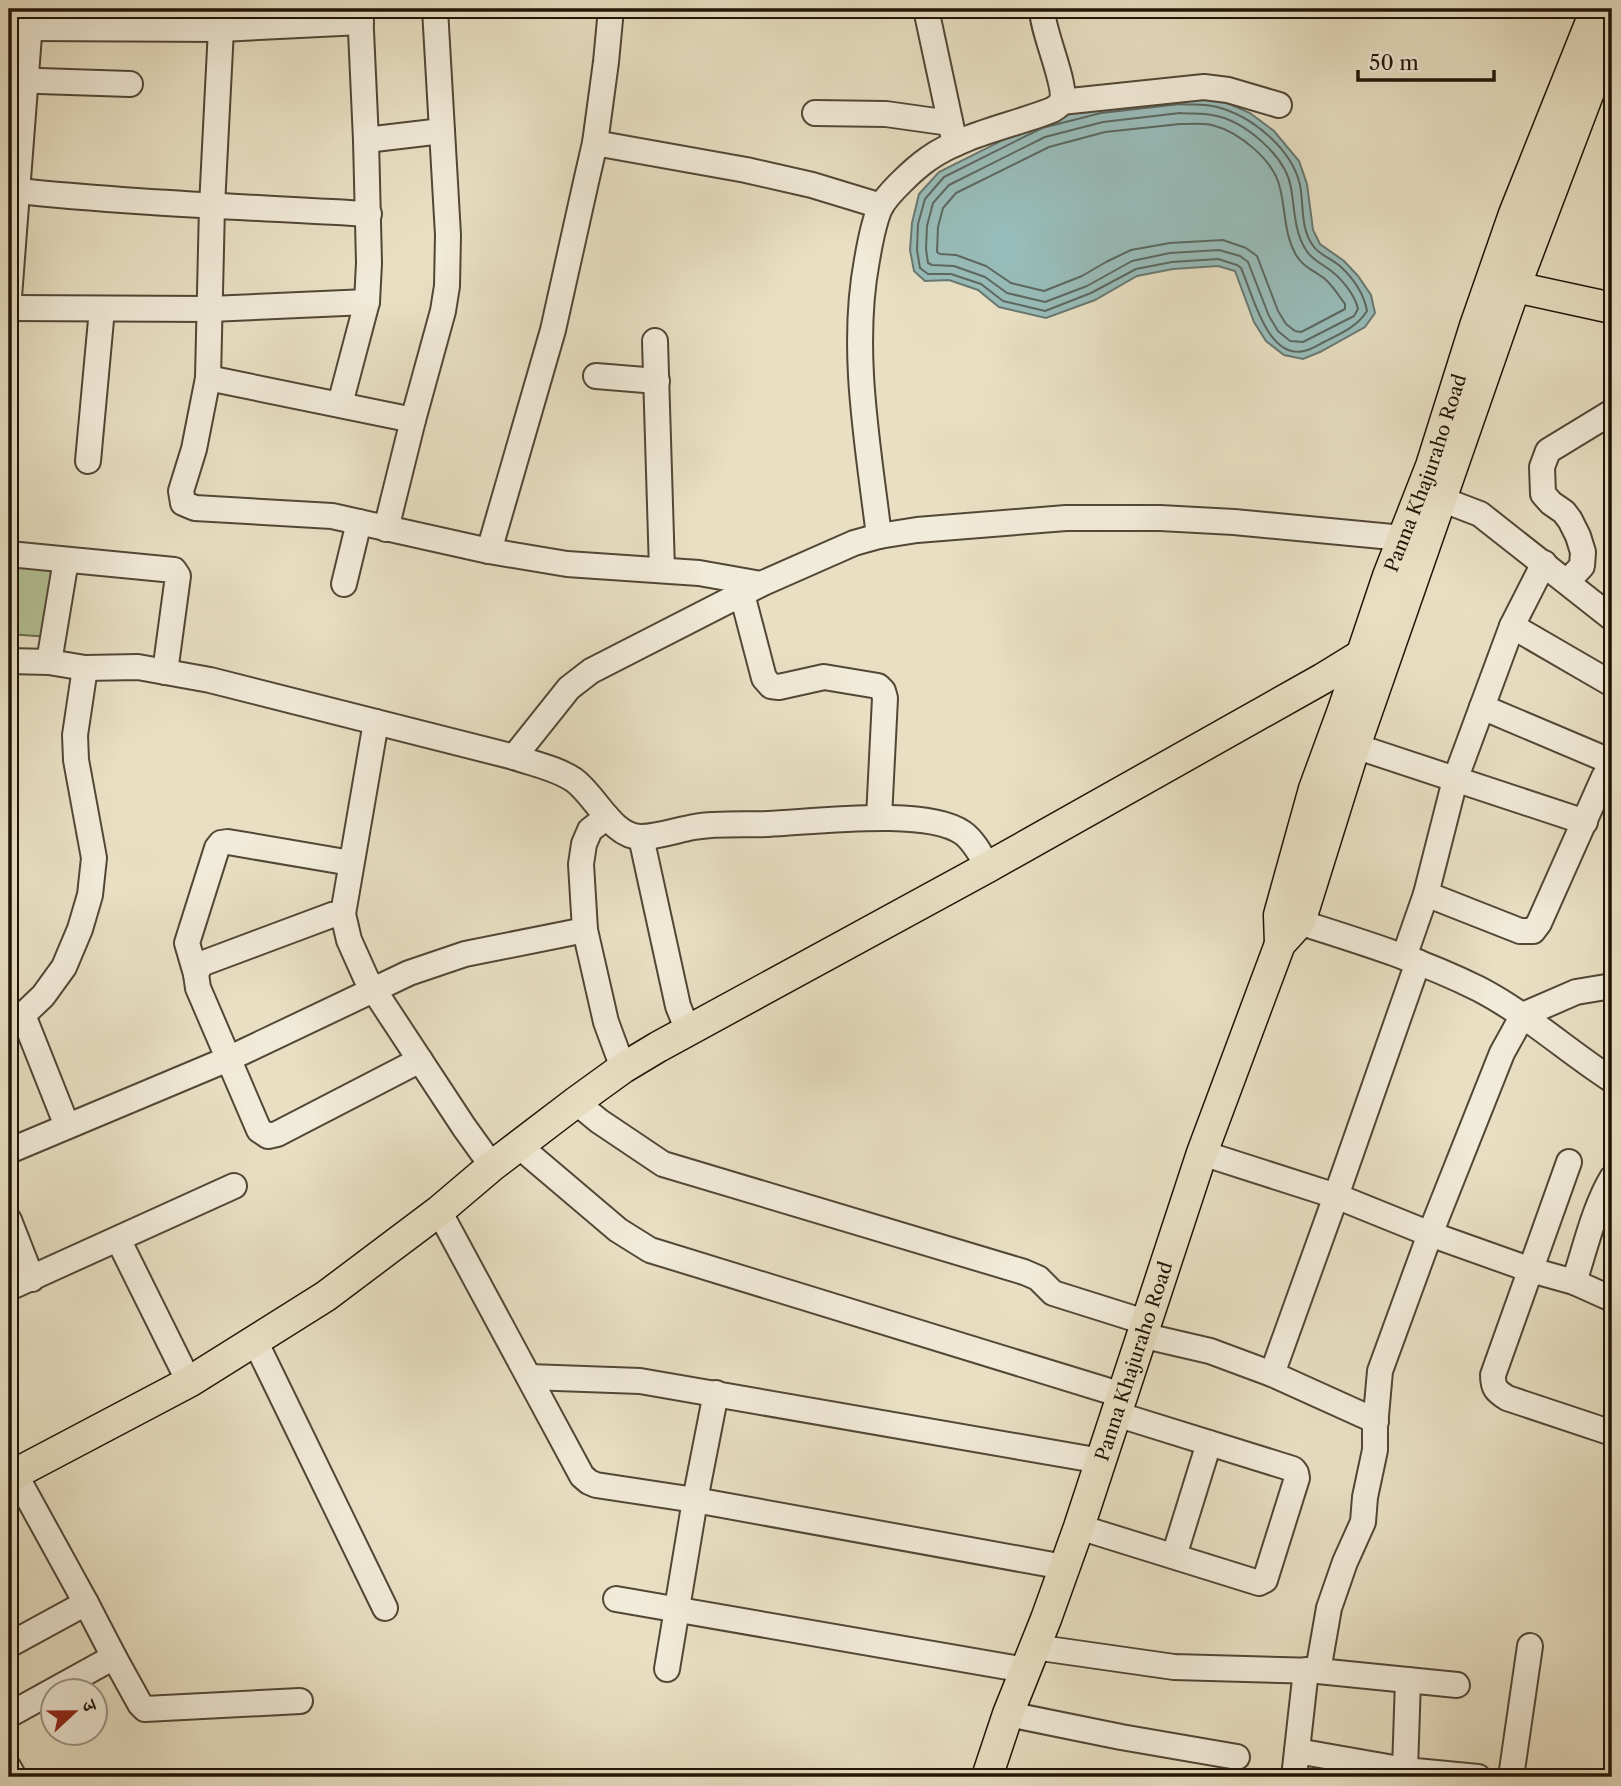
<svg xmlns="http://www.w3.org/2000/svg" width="1621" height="1786" viewBox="0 0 1621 1786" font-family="'Libre Caslon Text','Noto Serif Devanagari',serif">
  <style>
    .green { fill: #b4c396; stroke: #6a6c4e; stroke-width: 2 }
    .water { fill: #98bcb9; stroke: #687972; stroke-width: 2 }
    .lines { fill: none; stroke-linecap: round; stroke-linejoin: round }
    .shore { stroke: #5c6860; stroke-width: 2 }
    .minor-casing { stroke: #524736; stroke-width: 28 }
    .major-casing { stroke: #201407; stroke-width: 33 }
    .minor { stroke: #f1ebd9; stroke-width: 24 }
    .major { stroke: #e9e0c4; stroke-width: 30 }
    .labels { text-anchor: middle; stroke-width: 5; stroke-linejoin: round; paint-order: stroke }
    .street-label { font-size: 19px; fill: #201407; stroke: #f1ebd9 }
  </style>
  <rect width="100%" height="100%" fill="#e9e0c4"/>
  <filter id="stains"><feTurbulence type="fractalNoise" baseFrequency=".00286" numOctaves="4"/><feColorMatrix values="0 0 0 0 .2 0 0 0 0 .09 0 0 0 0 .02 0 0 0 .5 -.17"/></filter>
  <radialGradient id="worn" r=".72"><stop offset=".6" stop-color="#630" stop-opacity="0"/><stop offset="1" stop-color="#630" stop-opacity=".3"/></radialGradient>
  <path class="green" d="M9,565l46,4 -6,68 -40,-3z"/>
  <path class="water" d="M1179,97l39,2 32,14 24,18 25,30 8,23 6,46 7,14 24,17 14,15 13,19 4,18 -10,14 -45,25 -17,7 -19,-4 -18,-14 -12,-19 -19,-51 -17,-5 -45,3 -36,7 -42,24 -49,18 -47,-11 -21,-17 -29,-10 -24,1 -11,-10 -4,-21 2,-27 7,-29 20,-22 100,-50 61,-16z"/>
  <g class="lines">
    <g class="shore">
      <path d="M1180,104c12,1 26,0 37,3 35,9 75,42 83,78 4,20 0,45 14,62 6,8 18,12 26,19 13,12 24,28 27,45 -10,16 -27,23 -43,31 -6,3 -13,8 -20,9 -37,9 -52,-59 -63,-83l-4,-3 -19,-6 -46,3 -36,7 -45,24 -46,18 -42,-10 -22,-17 -30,-10h-23l-8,-6 -3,-18 1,-26 7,-25 19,-22 98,-49 59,-15z"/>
      <path d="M1180,113c11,1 22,0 32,2 32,5 74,41 79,73 4,22 3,43 15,62 5,9 16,14 24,20 12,9 25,25 28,39l-4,7 -51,26 -13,-1 -12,-10 -9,-15 -21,-54 -8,-6 -21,-6 -49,3 -38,8 -45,25 -42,16 -38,-9 -22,-16 -31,-11 -22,-1 -4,-2 -2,-14 1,-23 6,-23 16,-18 96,-48 58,-15z"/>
      <path d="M1180,124c10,0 22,-1 32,1 27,7 62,35 68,63 6,24 4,46 16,67 7,12 19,16 29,24 8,7 14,17 20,25v5l-36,19 -8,4 -6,-1 -9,-7 -8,-13 -21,-55 -11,-8 -23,-8 -53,3 -39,7 -25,12 -24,14 -38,15 -33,-8 -25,-17 -30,-11 -16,-1 -3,-2 1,-25 5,-19 13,-15 93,-46 56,-15z"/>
    </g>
    <g class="minor-casing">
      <g id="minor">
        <path d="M926,9l29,135"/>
        <path d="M29,28l192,1 140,-7"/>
        <path d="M221,29l-9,177 -4,172 -14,71 -13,42 2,12 12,5 137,8 157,35 78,13 132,9 62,11"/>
        <path d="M9,80l121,4"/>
        <path d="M1061,102l143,-15 24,3 51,15"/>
        <path d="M815,113l71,1 64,9"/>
        <path d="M366,140l76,-9"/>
        <path d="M595,143l151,27 66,15 69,21"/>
        <path d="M9,190c120,13 240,17 360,24"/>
        <path d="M9,297l22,-288"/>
        <path d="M9,308l201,1 157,-7"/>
        <path d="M655,341l7,229"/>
        <path d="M596,376l61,5"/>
        <path d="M208,378l205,42"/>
        <path d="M340,404l27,-102 2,-39 -3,-123 -6,-131"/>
        <path d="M88,461l14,-152"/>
        <path d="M1441,499l39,15 132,104"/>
        <path d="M386,529l27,-109 30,-109 4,-25 1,-51 -13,-226"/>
        <path d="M879,536c-11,-91 -29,-186 -12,-276 3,-17 6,-36 13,-52 7,-14 35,-40 48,-49 33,-24 86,-34 124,-49 3,-2 7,-4 9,-7 8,-15 -19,-71 -19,-94"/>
        <path d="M489,551l64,-221 33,-148 9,-39 11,-81 5,-53"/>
        <path d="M9,554l165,16 4,6 -13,96"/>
        <path d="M1568,581l14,-15 1,-14 -5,-16 -8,-16 -6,-8 -13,-9 -8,-9 -1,-27 6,-16 64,-39"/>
        <path d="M344,584l15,-62"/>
        <path d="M742,594l22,84 7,8 8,1 45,-10 54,9 5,5 2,7 -6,120"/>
        <path d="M1512,626l100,58"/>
        <path d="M9,661l40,1 36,6 53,-1 72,13 304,77c20,7 42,11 60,23 22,16 38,57 67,57 17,0 36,-7 53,-10 24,-4 50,-2 74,-3 46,-2 159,-17 195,9 11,8 18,22 25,34"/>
        <path d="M49,662l17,-102"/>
        <path d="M1482,707l130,55"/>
        <path d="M376,722l-33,192 6,26 17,38 98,149 28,39"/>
        <path d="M1355,746l230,76"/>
        <path d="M514,757l55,-69 22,-17 170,-87 93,-41 25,-7 38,-6 149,-12h94l74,4 169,16"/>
        <path d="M607,817l-17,13 -6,14 -3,20 4,66 21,92 17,46"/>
        <path d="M641,837l37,169 10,25"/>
        <path d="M1426,894l29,-114 57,-154 32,-63"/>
        <path d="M343,914l-11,1 -131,49 -5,10 2,14 61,142 9,6 9,-2 143,-74"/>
        <path d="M1283,917c66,21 134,41 196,72 48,25 88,62 133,91"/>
        <path d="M1404,957l22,-63 94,37h13l6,-8 65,-146 8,-13"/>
        <path d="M196,974l-9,-31 30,-95 4,-5 7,-1 123,21"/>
        <path d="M23,1015l44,111"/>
        <path d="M9,1023l14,-8 20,-19 21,-29 16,-38 10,-34 4,-37 -18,-98 -1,-25 10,-67"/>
        <path d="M576,1102l23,19 64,43 361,108 14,6 15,15 92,29"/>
        <path d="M519,1146l99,84 32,20 472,145"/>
        <path d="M9,1151l219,-92 181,-86 56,-19 120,-24"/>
        <path d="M1202,1153l134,43 94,38 101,36 43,12 38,17"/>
        <path d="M1569,1162l-76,213c0,13 3,16 14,23l105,35"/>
        <path d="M439,1211l143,265 7,6 7,3 99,15 369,67"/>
        <path d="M9,1220l23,59"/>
        <path d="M118,1239l71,143"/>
        <path d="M1574,1282c11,-33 20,-74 38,-104"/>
        <path d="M9,1288l225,-102"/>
        <path d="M1141,1335l69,16 62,23 104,47"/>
        <path d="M255,1341l130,267"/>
        <path d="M1272,1374l64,-178 82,-234"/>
        <path d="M529,1377l111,4 461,80"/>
        <path d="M1079,1527l180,56 6,-3 32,-102 -1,-5 -3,-4 -177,-55"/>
        <path d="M1174,1556l35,-113"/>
        <path d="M616,1599l409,71"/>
        <path d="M9,1645l77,-42"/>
        <path d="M1034,1647l140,20 144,4 139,14"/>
        <path d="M114,1657l26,47 5,5 155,-8"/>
        <path d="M667,1669l28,-169 21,-107"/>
        <path d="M1318,1671l11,-63 16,-46 18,-40 2,-25 10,-47v-23l5,-56 50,-137 72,-181 21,-38 53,-23 36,-6"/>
        <path d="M1408,1680l-3,90 73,7"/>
        <path d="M1008,1714l113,23 116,20"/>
        <path d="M9,1715l105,-58 -28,-54 -71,-129"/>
        <path d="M1297,1751l108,19 -1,7"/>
        <path d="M9,1768l5,9"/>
        <path d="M1294,1777l12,-107"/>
        <path d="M1511,1777l19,-131"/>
      </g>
    </g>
    <g class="major-casing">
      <g id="major">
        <path d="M1496,279l19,8 97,21"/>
        <path id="s1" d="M1280,944l-1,-29 35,-126 29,-79 45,-134 43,-110 44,-140 39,-112 82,-205"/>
        <path d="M9,1477l180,-95 137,-86 113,-85 53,-45 84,-64 47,-34 35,-21 330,-180 334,-188 39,-24"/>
        <path id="s2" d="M987,1777l21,-63 38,-95 33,-92 123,-374 78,-209 20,-22 55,-176 160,-459 77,-203 20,-48"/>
      </g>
    </g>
    <use href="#minor" class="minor"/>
    <use href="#major" class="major"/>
  </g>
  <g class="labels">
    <g class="street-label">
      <text dy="7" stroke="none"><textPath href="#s1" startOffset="495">Panna Khajuraho Road</textPath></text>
      <text dy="7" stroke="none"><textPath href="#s2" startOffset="441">Panna Khajuraho Road</textPath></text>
    </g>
  </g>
  <rect width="1621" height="1786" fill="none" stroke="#e9e0c4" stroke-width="35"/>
  <rect x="10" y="10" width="1600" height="1765" fill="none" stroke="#201407" stroke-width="3.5"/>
  <rect x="18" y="18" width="1586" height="1751" fill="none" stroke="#201407" stroke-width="2"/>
  <g transform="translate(74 1712) rotate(68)"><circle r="33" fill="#f1ebd9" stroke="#9d9585" stroke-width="2"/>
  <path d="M0-5L12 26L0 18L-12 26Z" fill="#8f2418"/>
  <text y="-10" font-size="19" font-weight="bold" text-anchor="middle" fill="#201407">उ</text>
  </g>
  <path d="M1358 70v10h136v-10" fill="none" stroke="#201407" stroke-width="3.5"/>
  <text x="1369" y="70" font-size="21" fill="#201407" stroke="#f1ebd9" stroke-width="5" paint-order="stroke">50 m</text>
  <rect width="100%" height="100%" filter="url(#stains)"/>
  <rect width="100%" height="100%" fill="url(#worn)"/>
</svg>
